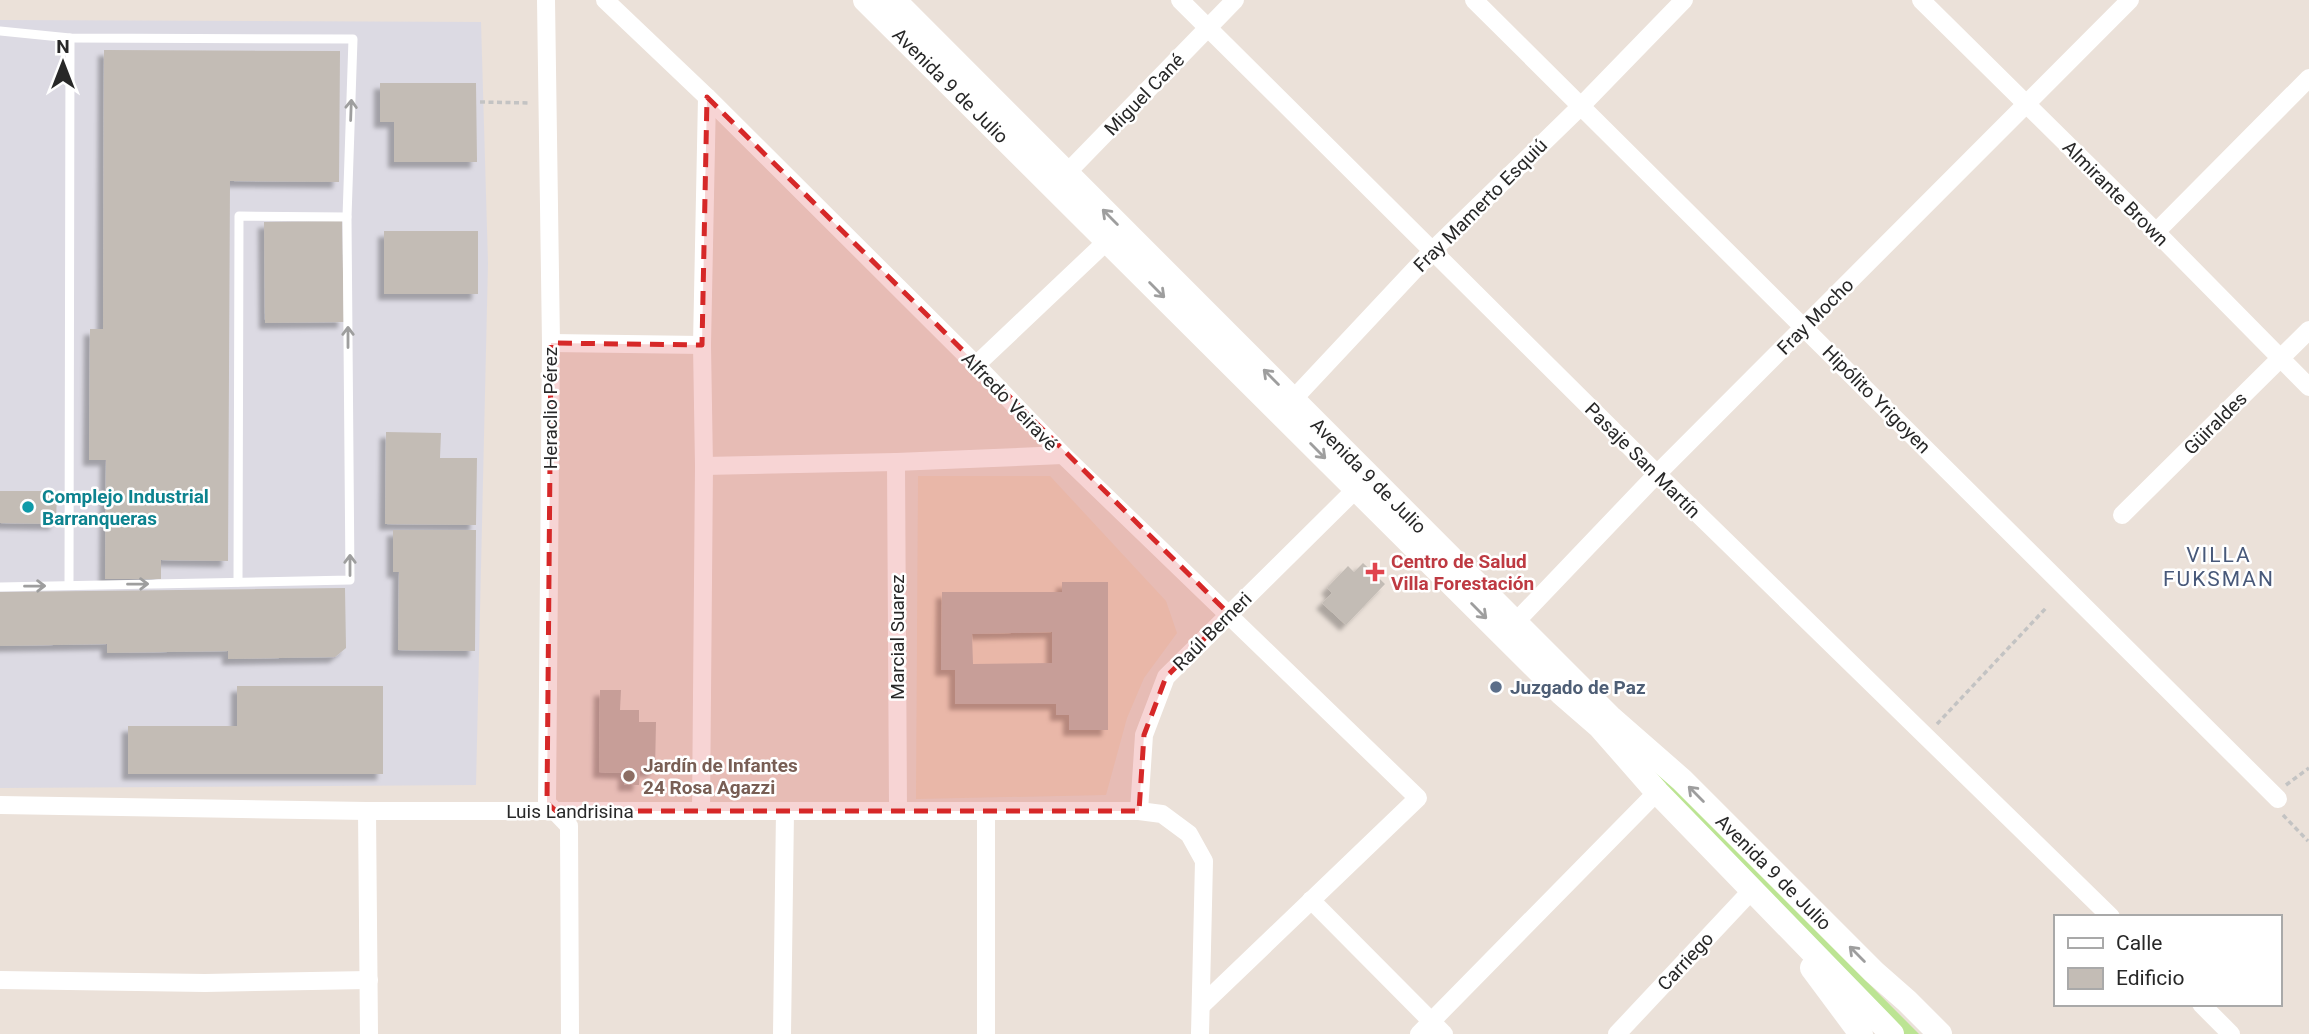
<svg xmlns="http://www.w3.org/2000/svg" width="2309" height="1034" viewBox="0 0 2309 1034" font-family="Roboto,sans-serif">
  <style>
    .industrial { fill: #dcdae3 }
    .education { fill: #eedbc8 }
    .green { fill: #bce493 }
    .building { fill: #c3bcb5; fill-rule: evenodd; filter: url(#shadow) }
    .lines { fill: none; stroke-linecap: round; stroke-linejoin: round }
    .path { stroke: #c3c3c3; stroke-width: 3.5; stroke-dasharray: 5 3.5; stroke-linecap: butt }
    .lane { stroke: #fff; stroke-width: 9 }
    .street { stroke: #fff; stroke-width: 18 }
    .secondary { stroke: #fff; stroke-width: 24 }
    .oneway { stroke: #9e9e9e }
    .marked { fill: #d62828; fill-opacity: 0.2; stroke: #d62828; stroke-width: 5; stroke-dasharray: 14 9; stroke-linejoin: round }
    .culture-dot { fill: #0f9aa8; stroke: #fff; stroke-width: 2.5 }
    .health-dot { fill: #e0444e; stroke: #fff; stroke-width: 2.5 }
    .service-dot { fill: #5c6f8a; stroke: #fff; stroke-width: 2.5 }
    .education-dot { fill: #8d6e63; stroke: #fff; stroke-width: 2.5 }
    .labels { text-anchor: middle; stroke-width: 5; stroke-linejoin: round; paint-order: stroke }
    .street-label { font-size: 19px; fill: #282828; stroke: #fff }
    .culture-label { font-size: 19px; font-weight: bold; fill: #0d838f; stroke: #fff; text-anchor: start }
    .health-label { font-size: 19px; font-weight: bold; fill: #be3a42; stroke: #fff; text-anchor: start }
    .service-label { font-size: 19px; font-weight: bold; fill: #4e5e75; stroke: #fff; text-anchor: start }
    .education-label { font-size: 19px; font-weight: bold; fill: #785e54; stroke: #fff; text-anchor: start }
    .neighbourhood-label { font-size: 21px; letter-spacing: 2px; fill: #48597a; stroke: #fff }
  </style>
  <defs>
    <filter id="shadow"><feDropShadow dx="-6" dy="6" stdDeviation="2" flood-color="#0004"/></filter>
  </defs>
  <rect width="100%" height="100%" fill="#ebe1d9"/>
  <path class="industrial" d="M0,20l481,2 7,241 -12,522 -476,3z"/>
  <path class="education" d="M918,476h132l116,125 11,32 -33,45 -17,40 -21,77 -190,4z"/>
  <path class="green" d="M1646,760l273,274h-15l-250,-258z"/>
  <g class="building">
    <path d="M104,50l236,1 -1,131 -109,-1 -2,380 -67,-1v19h-56l1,-119h-17l1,-131h13z"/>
    <path d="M380,83h96l1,79h-83v-40h-14z"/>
    <path d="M342,221l2,101 -79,1 -1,-101z"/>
    <rect x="384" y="231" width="94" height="63"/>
    <path d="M386,432l55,1 -1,25h37l-1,67 -91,-1z"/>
    <path d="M0,491h57l-1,33 -56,-1z"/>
    <path d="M393,530h83l-1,121 -77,-1 1,-78h-6z"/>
    <path d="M1363,563l22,21 -39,41 -24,-22 10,-10 -5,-5 21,-22 6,6z"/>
    <path d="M1062,582h46v148h-39v-15h-13v-11h-101v-34h-14l1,-78h120zM1052,632v31l-79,1 -1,-30z"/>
    <path d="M345,588l1,60 -11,9 -107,2v-8l-121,2v-9l-107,2v-54z"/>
    <path d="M237,686h146v88h-255v-48h109z"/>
    <path d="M600,690h21l-1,20h19v12h17l-1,49h-15l-1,14h-15v-12l-25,-1z"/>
  </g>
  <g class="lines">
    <g class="path">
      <path d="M480,102l51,1"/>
      <path d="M1937,724l109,-116"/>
      <path d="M2286,785l23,-17"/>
      <path d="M2283,815l25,26"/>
    </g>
    <g class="lane">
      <path d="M0,31l70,7 283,1 -6,178 3,363 -350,7"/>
      <path d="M238,582l1,-366 108,1"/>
      <path d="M69,585l1,-547"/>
    </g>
    <g class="street">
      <path d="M546,0l5,343 -4,460 22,23 1,208"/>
      <path d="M605,0l102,97 269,268 87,90 355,343 -217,208"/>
      <path d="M1180,0l477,474 454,443"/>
      <path d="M1474,0l804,799"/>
      <path d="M1921,0l235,232 153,155"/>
      <path d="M1060,180l175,-180"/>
      <path d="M2156,232l153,-154"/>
      <path d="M551,343l151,2"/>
      <path d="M976,365l131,-124"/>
      <path d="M1285,408l147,-157 150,-146 102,-105"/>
      <path d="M896,462l2,349"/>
      <path d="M704,466l192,-4 167,-7"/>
      <path d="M2122,515l187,-185"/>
      <path d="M1508,630l149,-156 473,-474"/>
      <path d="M0,805l367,6h772l23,3 27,20 15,27 -4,173"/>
      <path d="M367,811l2,223"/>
      <path d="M701,811l3,-345 -2,-121 5,-248"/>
      <path d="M1139,811l5,-76 22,-58 190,-188"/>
      <path d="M1311,900l133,134"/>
      <path d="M0,980l205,3 164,-3"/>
      <path d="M2201,1004l30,30"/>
      <path d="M782,1034l3,-223"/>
      <path d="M986,1034v-223"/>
      <path d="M1419,1034l238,-242"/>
      <path d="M1617,1034l136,-145"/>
    </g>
    <g class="secondary">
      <path id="s1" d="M865,0l697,694 38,33 57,65 235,242"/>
      <path id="s2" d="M894,0l716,717 72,63 192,192 33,29 33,33"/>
      <path d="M1812,968l49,66"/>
    </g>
  </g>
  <defs><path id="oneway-shaft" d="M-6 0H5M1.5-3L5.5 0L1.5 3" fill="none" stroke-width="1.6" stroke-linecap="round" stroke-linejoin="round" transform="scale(1.75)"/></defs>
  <g class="oneway">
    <use href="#oneway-shaft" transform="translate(351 110) rotate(-88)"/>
    <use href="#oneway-shaft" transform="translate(1110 217) rotate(-135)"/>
    <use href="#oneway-shaft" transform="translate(1157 290) rotate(45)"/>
    <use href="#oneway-shaft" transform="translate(348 337) rotate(-90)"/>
    <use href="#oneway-shaft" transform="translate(1271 377) rotate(-135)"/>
    <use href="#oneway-shaft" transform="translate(1318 451) rotate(45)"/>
    <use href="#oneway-shaft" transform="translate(350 565) rotate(-90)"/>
    <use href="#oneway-shaft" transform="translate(138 584) rotate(-1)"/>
    <use href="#oneway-shaft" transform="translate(35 586) rotate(-1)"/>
    <use href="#oneway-shaft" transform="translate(1479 611) rotate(45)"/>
    <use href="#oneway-shaft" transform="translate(1696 794) rotate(-135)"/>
    <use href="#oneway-shaft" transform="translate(1857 954) rotate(-135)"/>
  </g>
  <path class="marked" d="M707,97l522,517 -63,63 -22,58 -5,76h-583l-9,-8 4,-460 151,2z"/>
  <circle class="culture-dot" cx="28" cy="507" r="7"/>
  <path class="health-dot" d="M1371.5 561.5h7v7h7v7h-7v7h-7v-7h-7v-7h7z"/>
  <circle class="service-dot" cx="1496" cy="687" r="7"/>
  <circle class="education-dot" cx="629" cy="776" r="7"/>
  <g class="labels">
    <g class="street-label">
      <text dy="7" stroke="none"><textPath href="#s1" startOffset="121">Avenida 9 de Julio</textPath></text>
      <text transform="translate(1144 94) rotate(-46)" y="7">Miguel Cané</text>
      <text transform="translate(2116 193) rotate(45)" y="7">Almirante Brown</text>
      <text transform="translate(1480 205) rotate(-45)" y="7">Fray Mamerto Esquiú</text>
      <text transform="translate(1815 316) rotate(-45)" y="7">Fray Mocho</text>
      <text transform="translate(1877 399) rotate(45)" y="7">Hipólito Yrigoyen</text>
      <text transform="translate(1010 401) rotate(46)" y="7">Alfredo Veiravé</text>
      <text transform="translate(550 408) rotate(-90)" y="7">Heraclio Pérez</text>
      <text transform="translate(2215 423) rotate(-45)" y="7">Güiraldes</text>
      <text transform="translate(1643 460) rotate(45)" y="7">Pasaje San Martín</text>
      <text dy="7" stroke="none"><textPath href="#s2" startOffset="672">Avenida 9 de Julio</textPath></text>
      <text transform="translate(1212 631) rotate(-45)" y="7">Raúl Berneri</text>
      <text transform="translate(897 637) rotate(-90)" y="7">Marcial Suarez</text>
      <text x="570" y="818">Luis Landrisina</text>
      <text dy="7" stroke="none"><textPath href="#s2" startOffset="1239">Avenida 9 de Julio</textPath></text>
      <text transform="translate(1685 961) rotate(-47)" y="7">Carriego</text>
    </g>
    <g class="culture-label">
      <text x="42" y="503">Complejo Industrial<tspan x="42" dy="22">Barranqueras</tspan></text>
    </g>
    <g class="health-label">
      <text x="1391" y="568">Centro de Salud<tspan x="1391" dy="22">Villa Forestación</tspan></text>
    </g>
    <g class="service-label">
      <text x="1510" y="694">Juzgado de Paz</text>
    </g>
    <g class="education-label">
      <text x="643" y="772">Jardín de Infantes<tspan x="643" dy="22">24 Rosa Agazzi</tspan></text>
    </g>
    <g class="neighbourhood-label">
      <text x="2219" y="562">VILLA<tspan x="2219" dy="24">FUKSMAN</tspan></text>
    </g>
  </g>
  <rect x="2054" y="915" width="228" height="91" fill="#ffffff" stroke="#a9a9a9" stroke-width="2"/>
  <rect x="2068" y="938" width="35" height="10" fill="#ffffff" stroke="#a9a9a9" stroke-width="2"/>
  <text x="2116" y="950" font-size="21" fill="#282828">Calle</text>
  <rect x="2068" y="968" width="35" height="21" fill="#c3bcb5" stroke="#a9a9a9" stroke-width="2"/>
  <text x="2116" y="985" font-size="21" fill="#282828">Edificio</text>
  <g transform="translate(63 63)" stroke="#ffffff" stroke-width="5" paint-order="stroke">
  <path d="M0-5L12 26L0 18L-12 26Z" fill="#282828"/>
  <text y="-10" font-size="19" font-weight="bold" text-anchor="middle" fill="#282828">N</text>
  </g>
</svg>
